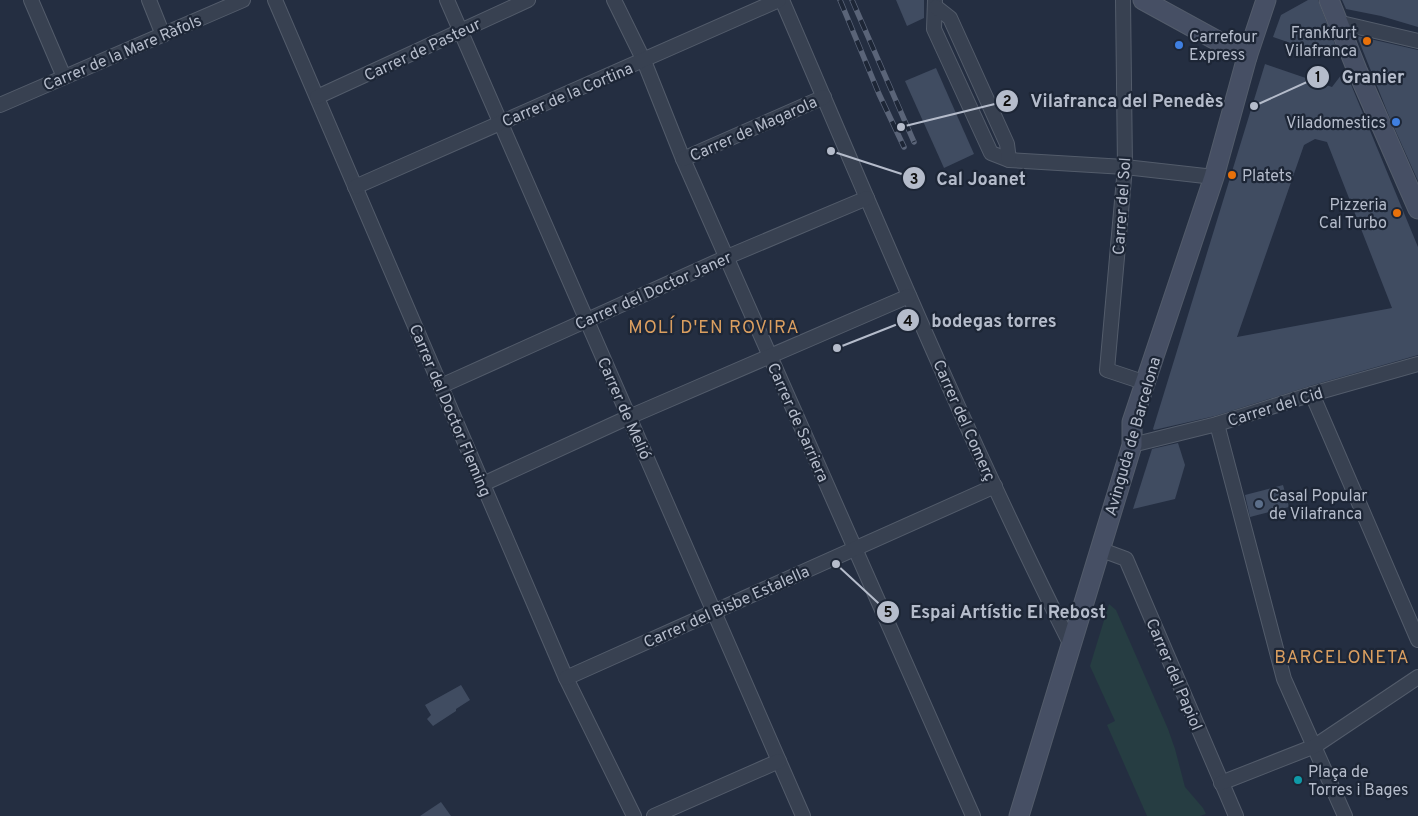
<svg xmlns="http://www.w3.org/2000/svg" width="1418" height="816" viewBox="0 0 1418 816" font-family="Overpass,sans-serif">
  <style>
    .green { fill: #263d42 }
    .building { fill: #404c61; fill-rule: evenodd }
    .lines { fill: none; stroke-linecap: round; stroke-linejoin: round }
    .street-casing { stroke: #535c6b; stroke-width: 16 }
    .secondary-casing { stroke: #535c6b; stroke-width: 21 }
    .street { stroke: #384151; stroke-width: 14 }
    .secondary { stroke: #464f64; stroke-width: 19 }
    .rail-casing { stroke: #5a6478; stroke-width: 5.5 }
    .rail { stroke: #1d2636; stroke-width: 4; stroke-dasharray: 11; stroke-linecap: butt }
    .food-dot { fill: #e8710a; stroke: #1d2636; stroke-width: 2 }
    .shop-dot { fill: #3f7fe0; stroke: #1d2636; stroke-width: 2 }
    .service-dot { fill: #5c6f8a; stroke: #1d2636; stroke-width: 2 }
    .culture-dot { fill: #0f9aa8; stroke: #1d2636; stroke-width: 2 }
    .labels { text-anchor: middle; stroke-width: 4.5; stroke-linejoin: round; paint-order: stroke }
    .poi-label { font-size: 16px; fill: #b5bccb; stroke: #1d2636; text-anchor: start }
    .street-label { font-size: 16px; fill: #b5bccb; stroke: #1d2636 }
    .neighbourhood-label { font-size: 18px; letter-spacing: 1px; fill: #db9f60; stroke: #1d2636 }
    .leader { fill: none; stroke: #b5bccb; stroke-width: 2 }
    .callout-dot { fill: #b5bccb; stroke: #1d2636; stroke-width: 2 }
    .mark-label { font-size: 15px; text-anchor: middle; font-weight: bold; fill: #111 }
    .callout-label { font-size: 18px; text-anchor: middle; font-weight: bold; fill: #b5bccb; stroke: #1d2636; stroke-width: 4.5; stroke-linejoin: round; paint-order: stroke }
  </style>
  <rect width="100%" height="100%" fill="#242e41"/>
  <path class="green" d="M1109,604l7,6 52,119 7,20 10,38 18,21 3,6 -6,2h-53l-40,-91 8,-4 -25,-55z"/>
  <g class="building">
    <path d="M896,0h28v18l-17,8z"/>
    <path d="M1308,0h10l20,52 -6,-3 -3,7 -56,-19 8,-22z"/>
    <path d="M1342,0h76v27l-37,-11 -35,-7z"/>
    <path d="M1357,36l61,14v131l-29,-65z"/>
    <path d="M1265,64l67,23 13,-17 73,177v108l-108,31 -95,30 -61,14 -1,-1zM1315,139l12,3 65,166 -155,29 67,-192z"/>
    <path d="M936,68l38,86 -30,14 -39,-87z"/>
    <path d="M1178,443l7,22 -10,34 -42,10 19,-60z"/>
    <path d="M1283,485l6,22 -39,10 -5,-22z"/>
    <path d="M461,685l9,15 -14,9v2l-23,15 -6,-7 4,-4 -6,-10z"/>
    <path d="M441,802l10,14h-31z"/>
  </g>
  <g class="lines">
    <g class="street-casing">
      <g id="street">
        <path d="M31,0l33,77"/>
        <path d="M149,0l14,35"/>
        <path d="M275,0l291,678 68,138"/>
        <path d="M447,0l356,816"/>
        <path d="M614,0l30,61 39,98 290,657"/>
        <path d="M782,0c93,216 183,434 289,645"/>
        <path d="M935,0l-1,29 57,124 18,7 116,7 89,10"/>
        <path d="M1123,0l2,167 -18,203 39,13"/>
        <path d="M936,7l14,11 57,126 2,16"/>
        <path d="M1337,22l81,19"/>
        <path d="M317,97l211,-97"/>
        <path d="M0,105l243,-105"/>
        <path d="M683,159l141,-62"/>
        <path d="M355,187l424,-187"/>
        <path d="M441,386l286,-129 140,-59"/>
        <path d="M1312,394l106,246"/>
        <path d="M1217,424l67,255 61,137"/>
        <path d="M1132,445l85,-21 95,-30 106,-30"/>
        <path d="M483,484l146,-67 280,-121"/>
        <path d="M1099,549l27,10 110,257"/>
        <path d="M566,678l429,-192"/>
        <path d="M1221,783l94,-37 103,-69"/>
        <path d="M654,816l125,-55"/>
      </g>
    </g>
    <g class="secondary-casing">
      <g id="secondary">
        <path d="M1143,0l104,57"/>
        <path d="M1329,0l28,70 61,139"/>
        <path d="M1019,816l113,-371v-23l82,-245 33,-120 19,-57"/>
      </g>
    </g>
    <use href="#street" class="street"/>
    <use href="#secondary" class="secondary"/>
    <g class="rail-casing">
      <g id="rail">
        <path d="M840,0l39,94 25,53"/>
        <path d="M852,0l62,142"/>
      </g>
    </g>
    <use href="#rail" class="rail"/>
  </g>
  <g class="food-dot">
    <circle cx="1367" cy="41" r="5"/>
    <circle cx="1232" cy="175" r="5"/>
    <circle cx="1397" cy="213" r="5"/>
  </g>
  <g class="shop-dot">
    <circle cx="1179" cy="45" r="5"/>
    <circle cx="1396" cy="122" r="5"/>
  </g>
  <circle class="service-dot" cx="1259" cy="504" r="5"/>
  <circle class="culture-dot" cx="1298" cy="780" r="5"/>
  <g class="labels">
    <g class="poi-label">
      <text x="1357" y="38" text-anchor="end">Frankfurt<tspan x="1357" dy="18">Vilafranca</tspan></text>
      <text x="1189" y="42">Carrefour<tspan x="1189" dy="18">Express</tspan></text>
      <text x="1386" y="128" text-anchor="end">Viladomestics</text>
      <text x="1242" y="181">Platets</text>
      <text x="1387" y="210" text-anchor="end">Pizzeria<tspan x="1387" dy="18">Cal Turbo</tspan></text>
      <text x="1269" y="501">Casal Popular<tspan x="1269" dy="18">de Vilafranca</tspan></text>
      <text x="1308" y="777">Plaça de<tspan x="1308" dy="18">Torres i Bages</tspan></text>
    </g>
    <g class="street-label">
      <text transform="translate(422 49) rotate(-25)" y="6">Carrer de Pasteur</text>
      <text transform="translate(122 52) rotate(-23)" y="6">Carrer de la Mare Ràfols</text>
      <text transform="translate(567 94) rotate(-23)" y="6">Carrer de la Cortina</text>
      <text transform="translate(753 128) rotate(-24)" y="6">Carrer de Magarola</text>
      <text transform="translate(1121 206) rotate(-86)" y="6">Carrer del Sol</text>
      <text transform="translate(653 290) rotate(-24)" y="6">Carrer del Doctor Janer</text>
      <text transform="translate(1275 406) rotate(-17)" y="6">Carrer del Cid</text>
      <text transform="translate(625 408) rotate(66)" y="6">Carrer de Melió</text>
      <text transform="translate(451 410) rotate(67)" y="6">Carrer del Doctor Fleming</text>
      <text transform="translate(965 420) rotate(66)" y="6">Carrer del Comerç</text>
      <text transform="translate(799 422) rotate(66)" y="6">Carrer de Sarriera</text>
      <text transform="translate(1132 436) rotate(-74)" y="6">Avinguda de Barcelona</text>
      <text transform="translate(726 606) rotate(-24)" y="6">Carrer del Bisbe Estalella</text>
      <text transform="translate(1175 674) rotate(67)" y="6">Carrer del Papiol</text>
    </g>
    <g class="neighbourhood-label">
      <text x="714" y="333">MOLÍ D'EN ROVIRA</text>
      <text x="1342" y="663">BARCELONETA</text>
    </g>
  </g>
  <path class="leader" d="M1254 106L1318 77M901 127L1007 101M831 151L914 178M837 348L908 320M836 564L888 612"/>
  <g class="callout-dot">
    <circle cx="1254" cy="106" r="5"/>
    <circle cx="901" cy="127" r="5"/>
    <circle cx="831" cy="151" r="5"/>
    <circle cx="837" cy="348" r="5"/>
    <circle cx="836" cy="564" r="5"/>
    <circle cx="1318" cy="77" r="12"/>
    <circle cx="1007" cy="101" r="12"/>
    <circle cx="914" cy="178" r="12"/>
    <circle cx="908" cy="320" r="12"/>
    <circle cx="888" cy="612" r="12"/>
  </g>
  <g class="mark-label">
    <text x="1318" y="82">1</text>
    <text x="1007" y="106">2</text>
    <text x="914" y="184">3</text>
    <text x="908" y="326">4</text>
    <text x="888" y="617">5</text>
  </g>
  <g class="callout-label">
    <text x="1373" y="83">Granier</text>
    <text x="1127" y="107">Vilafranca del Penedès</text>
    <text x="981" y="185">Cal Joanet</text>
    <text x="994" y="327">bodegas torres</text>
    <text x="1008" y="618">Espai Artístic El Rebost</text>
  </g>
</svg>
